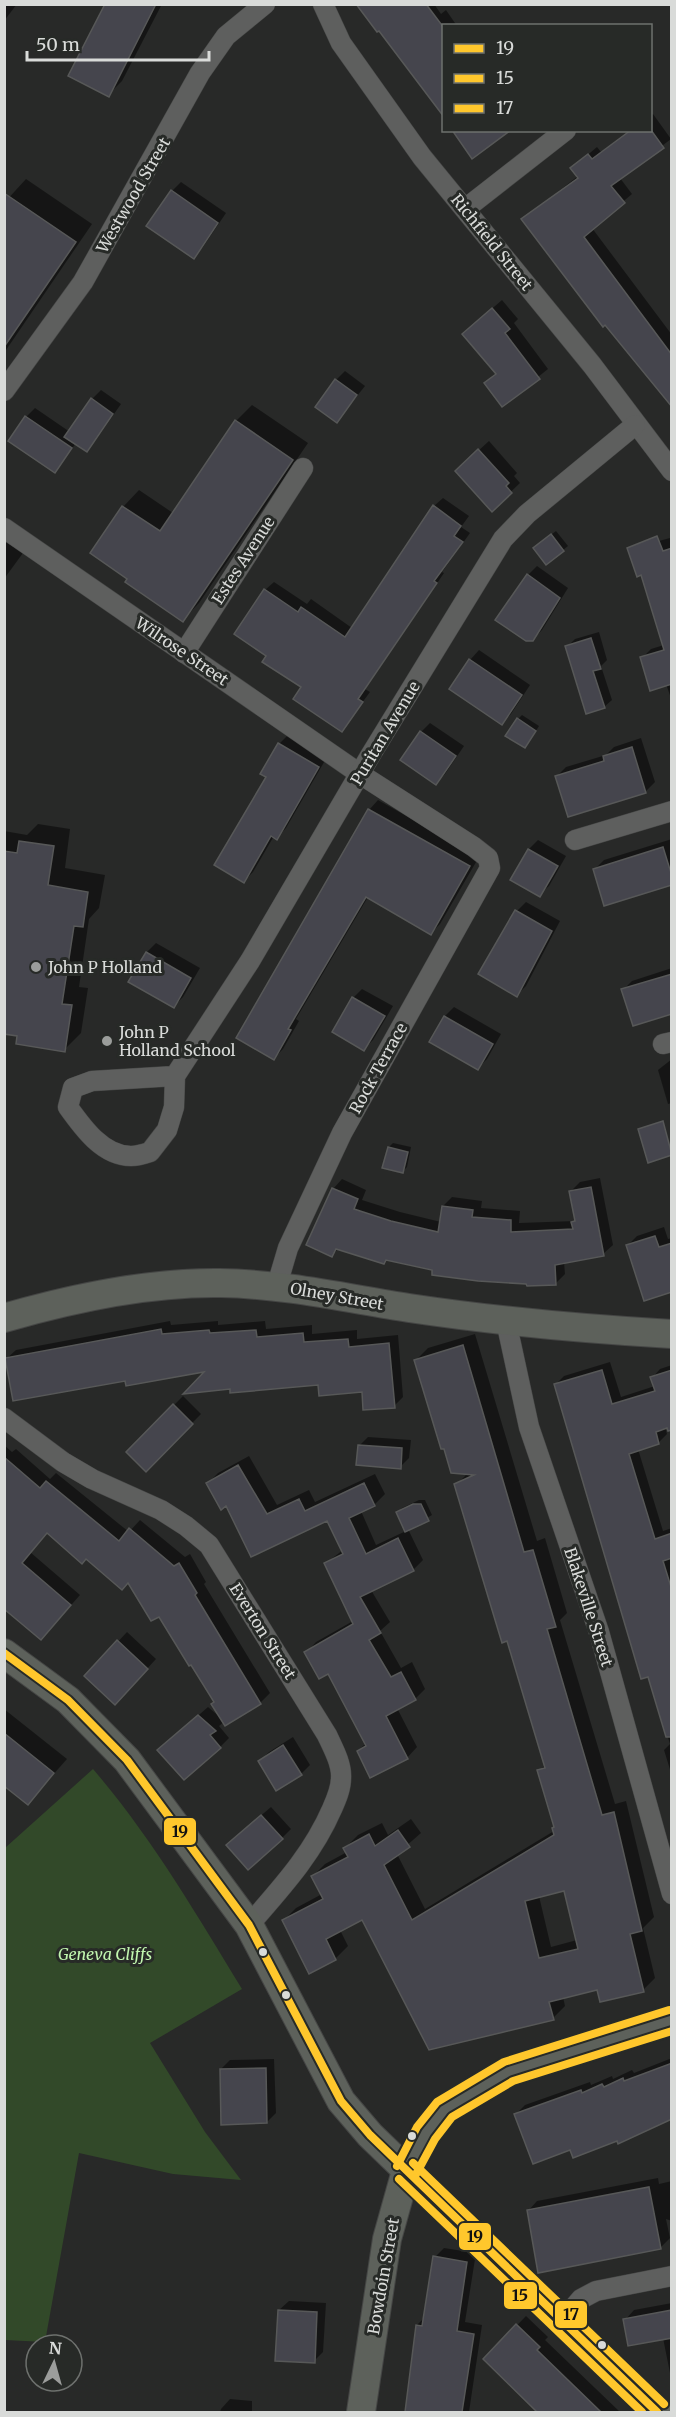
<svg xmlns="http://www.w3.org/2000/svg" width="676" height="2417" viewBox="0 0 676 2417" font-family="Merriweather,serif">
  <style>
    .green { fill: #324929 }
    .shadow { fill: #0007; fill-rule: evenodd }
    .building { fill: #45454d; stroke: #575858; stroke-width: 1.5; fill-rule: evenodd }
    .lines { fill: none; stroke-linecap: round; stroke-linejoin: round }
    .street-casing { stroke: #454645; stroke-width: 21 }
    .secondary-casing { stroke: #454645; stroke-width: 30 }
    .street { stroke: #5e5f5e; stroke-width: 20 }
    .secondary { stroke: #5d615b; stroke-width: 28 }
    .bus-1-casing { stroke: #272a27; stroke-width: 12 }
    .bus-2-casing { stroke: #272a27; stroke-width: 12 }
    .bus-3-casing { stroke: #272a27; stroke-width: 12 }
    .bus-1 { stroke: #ffc72c; stroke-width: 8 }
    .bus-2 { stroke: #ffc72c; stroke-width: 8 }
    .bus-3 { stroke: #ffc72c; stroke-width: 8 }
    .poi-dot { fill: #9b9d9b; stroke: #272a27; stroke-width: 2 }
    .bus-dot { fill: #d9dbd9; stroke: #272a27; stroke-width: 2 }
    .labels { text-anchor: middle; stroke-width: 6; stroke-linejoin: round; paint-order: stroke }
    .street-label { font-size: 16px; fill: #d9dbd9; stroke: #272a27 }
    .poi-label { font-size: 16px; fill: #d9dbd9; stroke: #272a27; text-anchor: start }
    .park-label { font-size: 16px; font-style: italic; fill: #c1f6af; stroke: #272a27 }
    .line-badge { stroke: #272a27; stroke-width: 2 }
    .pale-badge-label { font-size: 16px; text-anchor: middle; font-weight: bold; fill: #111 }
  </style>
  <rect width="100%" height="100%" fill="#282928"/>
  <path class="green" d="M93,1769c59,69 102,143 149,220l-92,54 55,89 36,48 -68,-6 -94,-21 -34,189 -40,-2v-492z"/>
  <g class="shadow">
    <path d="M4,4h13l-13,17z"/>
    <path d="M107,4h55l-40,77 -14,14z"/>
    <path d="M362,4h72l7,10 5,-4 11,16h-13v91z"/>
    <path d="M653,114l18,25 -51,39 12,16 -40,34 80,107v60l-149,-176 55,-43 -6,-8 25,-21 4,5 29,-22h20v-15z"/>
    <path d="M26,179l66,45 -88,129v-150z"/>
    <path d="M181,182l45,31 -23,34 -9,10 -22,-66z"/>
    <path d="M502,300l16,19 -4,4 34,46 -45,36 -17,-22 10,-10 -23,-48z"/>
    <path d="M345,371l20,15 -28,35 -1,-41z"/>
    <path d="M101,390l20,14 -26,37 -9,9 -10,-7 -21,28 -29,-54 9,-9 35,24 22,-33z"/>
    <path d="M252,405l56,38 -109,160 -16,17 -54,-42 -37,-25 31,-46 16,-17 34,23 63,-92z"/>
    <path d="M489,441l28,32 -3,3 6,7 -28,27 -26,-48z"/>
    <path d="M443,498l26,18 -8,11 9,6 -28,39 2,1 -79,116 5,3 -28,38 -39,-43 -35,-31 -3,-66 9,-8 33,22 4,-5 41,29 82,-122z"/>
    <path d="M556,531l12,15 -21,17 -8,-19z"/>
    <path d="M670,538l2,4v159l-6,-17 -24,-26 9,-9 13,-4 -24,-99z"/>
    <path d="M4,541l19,12 -19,26z"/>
    <path d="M537,566l31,22 -26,42 -9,9 -36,-19 31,-45z"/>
    <path d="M599,632l8,28 -6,6 11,34 -8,7 -37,-60 8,-8z"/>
    <path d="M479,650l51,35 -19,29 -10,9 -50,-35 19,-28z"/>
    <path d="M522,715l17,11 -10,16 -11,-23z"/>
    <path d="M430,723l34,23 -19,28 -9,9 -15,-51z"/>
    <path d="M288,735l39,22 -41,71 -9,10 -3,-2 -21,36 -9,9 24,-105 11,-32z"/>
    <path d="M641,738l14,44 -9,9 -77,24 -12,-39 9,-9 40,-12 8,-8z"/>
    <path d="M378,800l101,57 -39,67 -9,9 -63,-36 -72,122 3,2 -16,28 -9,9 95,-248z"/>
    <path d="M38,824l32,5 -5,39 40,7 -6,33 -10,11 -10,68 9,1 -7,45 -17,17 -45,-15 -15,-3v-201l23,4z"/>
    <path d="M672,839v45l-77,-15 9,-9z"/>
    <path d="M538,840l28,16 -17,30 -10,9 -27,-15 17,-31z"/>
    <path d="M526,902l34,19 -34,65 -9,9v-84z"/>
    <path d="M156,943l44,25 -17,29 -9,9 -44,-24 17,-30z"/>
    <path d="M672,968v44l-49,-22 9,-9z"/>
    <path d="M362,989l31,17 -20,34 -9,9 -11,-51z"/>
    <path d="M454,1007l47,27 -14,25 -9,9 -47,-27 14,-25z"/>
    <path d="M672,1059v44l-4,1 -10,-34z"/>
    <path d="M393,1143l18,4 -4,20 -4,4 -14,-24z"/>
    <path d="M600,1178l13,67 -10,9 -39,8 1,12 -10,10 -27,-1 -94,-14 -46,-10 -4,4 -45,-15 -7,7 1,-66 9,-10 24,11 -4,10 38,12 41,10 2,-16 9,-9 30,4 -1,7 39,3 -1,12 56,-2 -4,-30 9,-9z"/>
    <path d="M664,1227l4,12 4,-1v53l-44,-46 9,-9z"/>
    <path d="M170,1321l1,4 47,-4v4l47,-4 1,8 46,-4v9l45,-4v9l41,-4 5,62 -9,9 -31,-15 -44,-8 -88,5 -22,-19 -83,10 -120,-20 10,-9z"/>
    <path d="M475,1334l62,207 8,-3 22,75 -7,7 55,184 11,-3 28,116 -11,11 12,50 -12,12 -45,-2 -35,9 2,9 -12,12 -190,-100 -23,12 8,16 -12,12 -26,14 -26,-52 12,-12 26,-14 -9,-18 12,-12 22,-12 -2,-4 13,-13 24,-12 6,12 23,-16 10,14 -24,21 28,55 129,-78 1,-5 -16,-55 7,-7 -38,-125 -52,-154 12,-12 -52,-113 12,-12zM565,1890l12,50 -26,7 -12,-51z"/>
    <path d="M610,1362l11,35 34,-11 -3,-8 8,-9 12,-4v60l-7,2 2,7 -9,9 -20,6 25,82 9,-3v248l-8,-26 6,-6 -21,-69 -94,-290 9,-9z"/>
    <path d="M183,1396l18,18 -55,56 -18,-18z"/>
    <path d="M368,1437l43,3 -2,18 -9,9 -41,-21z"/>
    <path d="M4,1445l8,7 4,-3 34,30 6,-6 73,59 11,-12 45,37 5,-3 16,28 -2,2 66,109 -10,10 -36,19 -5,4 10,12 -9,9 -51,-6 39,-34 13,11 -6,-16 -56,-87 -30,-33 -82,-50 -17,20 50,43 -30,34 -46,-22z"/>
    <path d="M249,1456l28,49 32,-15 6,12 60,-28 10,20 -11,11 -13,6 15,34 30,-14 -9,-18 5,-5 17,-8h6l7,15 -24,14 15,31 -10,10 -42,20 19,32 -10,9 21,37 11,-6 13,27 -10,10 -18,9 20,39 -10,11 -49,-7 8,-8 -37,-71 -23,-19 10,-11 37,-21 -27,-58 17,-13 -15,-31 -77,36 -24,-51 -20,-20 11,-11z"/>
    <path d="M127,1632l29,27 -32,35 -38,-18z"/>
    <path d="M4,1709l63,50 -39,44 -24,-18z"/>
    <path d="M293,1737l17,28 -9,9 -41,-13 9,-9z"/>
    <path d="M271,1807l20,22 -9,9 -45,-2z"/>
    <path d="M672,2058v59l-54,22 -47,9 -56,-33 10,-10 65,-23 1,3 21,-9 1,3 19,-9 2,3z"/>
    <path d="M274,2059l2,54 -9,9 -46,-53 9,-9z"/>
    <path d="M658,2178l1,6 13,-3v40l-6,-2 4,19 -10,10 -132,-37 9,-10z"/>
    <path d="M444,2248l32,5 -11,69 17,3 -13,87h-62l7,-49 -3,-1 6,-37 8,-8 10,-60z"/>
    <path d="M289,2301l37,2 -3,49 -9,9 -35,-51z"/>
    <path d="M672,2303v80l-9,-45 -38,-18 9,-10z"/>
    <path d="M526,2316l22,21 -3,3 75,72h-80l-55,-54z"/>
    <path d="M230,2399l22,2v11h-32l1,-3z"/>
  </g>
  <g class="building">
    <path d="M105,4h51l-47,93 -41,-21z"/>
    <path d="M356,4h70l18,24v89l-65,-86 -2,1z"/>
    <path d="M452,130h59l-39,29z"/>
    <path d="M631,130h20l13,18 -53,38 14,17 -41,34 88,118v52l-67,-82 -2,2 -82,-108 57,-41 -8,-10 18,-14 4,5z"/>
    <path d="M171,190l47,33 -24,36 -48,-33z"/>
    <path d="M4,193l72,49 -72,105z"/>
    <path d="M492,308l18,21 -5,4 35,46 -38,28 -18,-24 12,-9 -34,-40z"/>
    <path d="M335,379l22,16 -20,28 -22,-16z"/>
    <path d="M91,398l22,16 -26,38 -23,-15z"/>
    <path d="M25,416l47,32 -17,25 -47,-32z"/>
    <path d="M235,420l58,40 -110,162 -58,-40 2,-3 -37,-26 32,-47 38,25z"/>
    <path d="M478,449l31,34 -3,3 6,7 -20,19 -37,-41z"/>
    <path d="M433,505l28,21 -7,10 9,6 -29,39 3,2 -79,116 5,3 -21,30 -49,-33 8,-12 -39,-25 4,-6 -32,-22 30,-45 34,23 3,-5 44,30z"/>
    <path d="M551,534l13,17 -18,14 -13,-17z"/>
    <path d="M657,536l6,15 9,-3v136l-22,7 -10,-34 24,-7 -23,-75 -4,2 -10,-29z"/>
    <path d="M527,574l33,24 -27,43h-7l-31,-21z"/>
    <path d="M591,638l10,31 -8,2 12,37 -19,6 -21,-68z"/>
    <path d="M469,659l53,36 -20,30 -53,-36z"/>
    <path d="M517,718l19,13 -11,17 -20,-12z"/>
    <path d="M420,731l36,25 -20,29 -36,-25z"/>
    <path d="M278,743l41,24 -42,73 -6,-4 -27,47 -30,-18 52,-88 -6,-3z"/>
    <path d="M632,747l14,46 -78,24 -13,-41 49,-15 -1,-5z"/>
    <path d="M368,809l102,57 -39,69 -65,-38 -78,132 3,1 -17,30 -38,-22z"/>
    <path d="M19,841l35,5 -6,39 40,7 -5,35 -9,-1 -12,78 10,1 -7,47 -49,-8 1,-8 -13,-2v-183l13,2z"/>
    <path d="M663,847l9,29v9l-68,21 -11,-37z"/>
    <path d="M528,849l30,17 -18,31 -30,-17z"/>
    <path d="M515,910l37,21 -35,66 -39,-23z"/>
    <path d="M146,952l45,26 -17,30 -46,-26z"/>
    <path d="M672,974v40l-39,12 -12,-37z"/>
    <path d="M352,997l33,19 -21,35 -32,-19z"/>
    <path d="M444,1016l49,28 -15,26 -49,-28z"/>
    <path d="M663,1121l9,34 -24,8 -10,-34z"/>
    <path d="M388,1147l20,5 -5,21 -21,-5z"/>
    <path d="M591,1187l13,69 -49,9 1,20 -29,1 -1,-2 -48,-3 -46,-6v-5l-46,-10 -2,4 -48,-15 -4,8 -26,-12 26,-57 26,11 -4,10 37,12 47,11 4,-26 31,4 -1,7 39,3v12l62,-3 -2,-7 4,-1 -6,-30z"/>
    <path d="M655,1236l4,11 13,-4v49l-28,9 -18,-56z"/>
    <path d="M161,1329l1,5 47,-4 1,3 46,-3 1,7 46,-4 1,9 44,-3 1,8 40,-4 6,65 -32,2 -1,-18 -43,4 -1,-11 -88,8v-4l-47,5 21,-22 -78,14 -1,-5 -112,20 -8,-43z"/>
    <path d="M463,1345l61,207 9,-2 23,77 -9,2 55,186 12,-3 28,119 -12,3 14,58 -44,10 -3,-12 -48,12 5,18 -125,30 -67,-130 -36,19 10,21 -27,14 -27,-54 41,-21 -12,-23 37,-19 -5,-9 26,-14 6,12 23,-16 12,17 -26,18 28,55 142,-85 -2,-7 2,-1 -17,-57 8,-2 -38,-127 -5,2 -48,-159 20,-9 -23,-2 -7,-24h-3l-27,-89zM564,1891l14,58 -39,9 -14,-57z"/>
    <path d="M602,1370l10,34 43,-13 -5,-14 22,-7v60l-4,1 -1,-3 -11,4 3,12 -30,10 26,85 17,-6v25l-9,3 9,29v147h-6l-18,-60 -7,2 -87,-295z"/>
    <path d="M173,1404l20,20 -47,48 -20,-20z"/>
    <path d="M358,1445l44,3 -1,21 -45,-4z"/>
    <path d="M4,1457l36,31 6,-7 73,60 10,-13 45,38 5,-3 18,30 -2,2 66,109 -36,22 -14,-22 3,-2 -23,-37 -2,1 -30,-49 -8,4 -23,-38 -6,7 -36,-31 -4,5 -35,-31 -25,30 49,42 -30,35 -37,-31z"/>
    <path d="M238,1465l29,49 32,-15 6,12 59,-28 11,23 -26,12 17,36 32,-16 16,33 -54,26 21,36 -12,7 22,37 10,-5 15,28 -30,16 22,43 -38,19 -13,-27 9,-5 -38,-72 -9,5 -15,-27 49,-28 -29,-61 19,-9 -16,-33 -76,36 -25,-51 -5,4 -15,-27z"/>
    <path d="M413,1504h8l8,17 -24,11 -9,-20z"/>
    <path d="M117,1640l31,29 -33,36 -31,-29z"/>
    <path d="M198,1715l18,16 -6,4 11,13 -37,32 -27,-30z"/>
    <path d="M4,1733l50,40 -26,32 -24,-19z"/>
    <path d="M283,1745l19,30 -26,16 -18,-30z"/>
    <path d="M261,1815l22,24 -35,31 -22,-25z"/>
    <path d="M672,2063v56l-54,25 -1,-3 -44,17 -3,-8 -37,14 -19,-50 67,-24 1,3 20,-9 2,3 19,-9 1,3z"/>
    <path d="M266,2068l1,55 -46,2 -1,-56z"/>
    <path d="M649,2187l12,62 -123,24 -11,-63z"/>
    <path d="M433,2256l34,6 -10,69 17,3 -12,78h-57l11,-87 6,1z"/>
    <path d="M278,2310l39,2 -2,51 -40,-2z"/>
    <path d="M672,2310v28l-44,8 -5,-27z"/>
    <path d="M516,2324l24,23 -3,3 64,62h-64l-54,-53z"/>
  </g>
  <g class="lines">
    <g class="street-casing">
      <g id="street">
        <path d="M323,4l18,39 81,114 170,208 80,106"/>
        <path d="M465,209l101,-79"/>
        <path d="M4,391l79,-109 117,-209 26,-37 39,-32"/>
        <path d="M4,528l356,246 114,73 14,11 2,10 -148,265 -54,115 -11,37"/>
        <path d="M184,653l119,-185"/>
        <path d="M575,840l97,-29"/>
        <path d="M663,1044l9,-2"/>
        <path d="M175,1076l-83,5 -19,7 -5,19c15,21 35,49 63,49 6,0 13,-2 19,-4l17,-22 7,-23 1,-31 75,-115 120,-205 133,-217 24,-25 108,-89"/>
        <path d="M506,1321l23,106 70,205 73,262"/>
        <path d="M4,1418l59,44 29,17 69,31 25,16 23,19 118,190c6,13 15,29 14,43 0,11 -5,22 -9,31 -20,46 -51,79 -83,116"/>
        <path d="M563,2320l18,-21 15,-8 76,-15"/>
      </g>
    </g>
    <g class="secondary-casing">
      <g id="secondary">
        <path d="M4,1318c69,-20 144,-36 216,-35 64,1 125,15 189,25 87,13 175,21 263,26"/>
        <path d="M4,1653l64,47 59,60 122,165 92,176 29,34 287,277"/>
        <path d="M361,2412l26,-173 19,-68 20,-38 19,-24 64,-38 163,-51"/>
      </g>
    </g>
    <use href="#street" class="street"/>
    <use href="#secondary" class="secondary"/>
    <g class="bus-1-casing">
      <path id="bus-1" d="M4,1653l64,47 59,60 122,165 92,176 29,34 287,277"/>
    </g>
    <g class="bus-2-casing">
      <g id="bus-2">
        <path d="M415,2176l20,-37 17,-22 61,-36 159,-50"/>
        <path d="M399,2179l243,233"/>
      </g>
    </g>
    <g class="bus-3-casing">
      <g id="bus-3">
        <path d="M413,2163l251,241"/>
        <path d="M397,2166l20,-39 20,-25 67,-40 165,-52"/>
      </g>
    </g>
    <use href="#bus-1" class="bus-1"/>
    <use href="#bus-2" class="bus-2"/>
    <use href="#bus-3" class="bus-3"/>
  </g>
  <g class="poi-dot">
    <circle cx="36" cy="967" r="6"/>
    <circle cx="107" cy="1041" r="6"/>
  </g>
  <g class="bus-dot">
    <circle cx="263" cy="1952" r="5"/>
    <circle cx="286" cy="1995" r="5"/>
    <circle cx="412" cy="2136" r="5"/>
    <circle cx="602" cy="2345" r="5"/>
  </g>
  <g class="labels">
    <g class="street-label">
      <text transform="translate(133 195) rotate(-60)" y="6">Westwood Street</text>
      <text transform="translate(492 242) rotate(51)" y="6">Richfield Street</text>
      <text transform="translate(243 560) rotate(-57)" y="6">Estes Avenue</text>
      <text transform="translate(182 651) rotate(34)" y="6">Wilrose Street</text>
      <text transform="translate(385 733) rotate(-59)" y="6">Puritan Avenue</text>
      <text transform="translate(378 1068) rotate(-61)" y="6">Rock Terrace</text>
      <text transform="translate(337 1296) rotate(10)" y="6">Olney Street</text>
      <text transform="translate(589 1607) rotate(72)" y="6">Blakeville Street</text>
      <text transform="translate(263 1631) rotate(58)" y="6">Everton Street</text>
      <text transform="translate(383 2276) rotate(-80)" y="6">Bowdoin Street</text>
    </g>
    <g class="poi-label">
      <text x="48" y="973">John P Holland</text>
      <text x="119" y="1038">John P<tspan x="119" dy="18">Holland School</tspan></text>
    </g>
    <g class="park-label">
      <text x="105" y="1960">Geneva Cliffs</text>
    </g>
  </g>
  <g class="line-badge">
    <rect x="163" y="1817" width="34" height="29" rx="6" fill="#ffc72c"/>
    <rect x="458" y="2222" width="34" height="29" rx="6" fill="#ffc72c"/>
    <rect x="503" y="2281" width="35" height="29" rx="6" fill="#ffc72c"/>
    <rect x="554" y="2300" width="34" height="29" rx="6" fill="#ffc72c"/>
  </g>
  <g class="pale-badge-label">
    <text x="180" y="1837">19</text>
    <text x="475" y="2242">19</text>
    <text x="520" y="2301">15</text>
    <text x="571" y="2320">17</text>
  </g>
  <rect width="676" height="2417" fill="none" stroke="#d9dbd9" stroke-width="12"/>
  <rect x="442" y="24" width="210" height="108" fill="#272a27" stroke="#6e716e" stroke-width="1.5"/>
  <rect x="454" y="44" width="30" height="9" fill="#ffc72c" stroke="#6e716e" stroke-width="1.5"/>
  <text x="496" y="54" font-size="18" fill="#d9dbd9">19</text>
  <rect x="454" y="74" width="30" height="9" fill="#ffc72c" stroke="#6e716e" stroke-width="1.5"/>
  <text x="496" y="84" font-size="18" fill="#d9dbd9">15</text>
  <rect x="454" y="104" width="30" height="9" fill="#ffc72c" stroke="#6e716e" stroke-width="1.5"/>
  <text x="496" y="114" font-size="18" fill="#d9dbd9">17</text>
  <g transform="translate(54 2363) rotate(5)"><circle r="28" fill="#272a27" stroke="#6e716e" stroke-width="1.5"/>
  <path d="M0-4.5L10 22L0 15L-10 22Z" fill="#9b9d9b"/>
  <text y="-9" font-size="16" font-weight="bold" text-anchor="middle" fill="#d9dbd9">N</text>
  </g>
  <path d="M27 51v9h182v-9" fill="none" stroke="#d9dbd9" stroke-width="3"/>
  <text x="36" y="51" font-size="18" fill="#d9dbd9" stroke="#272a27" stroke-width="4.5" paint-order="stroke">50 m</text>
</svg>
